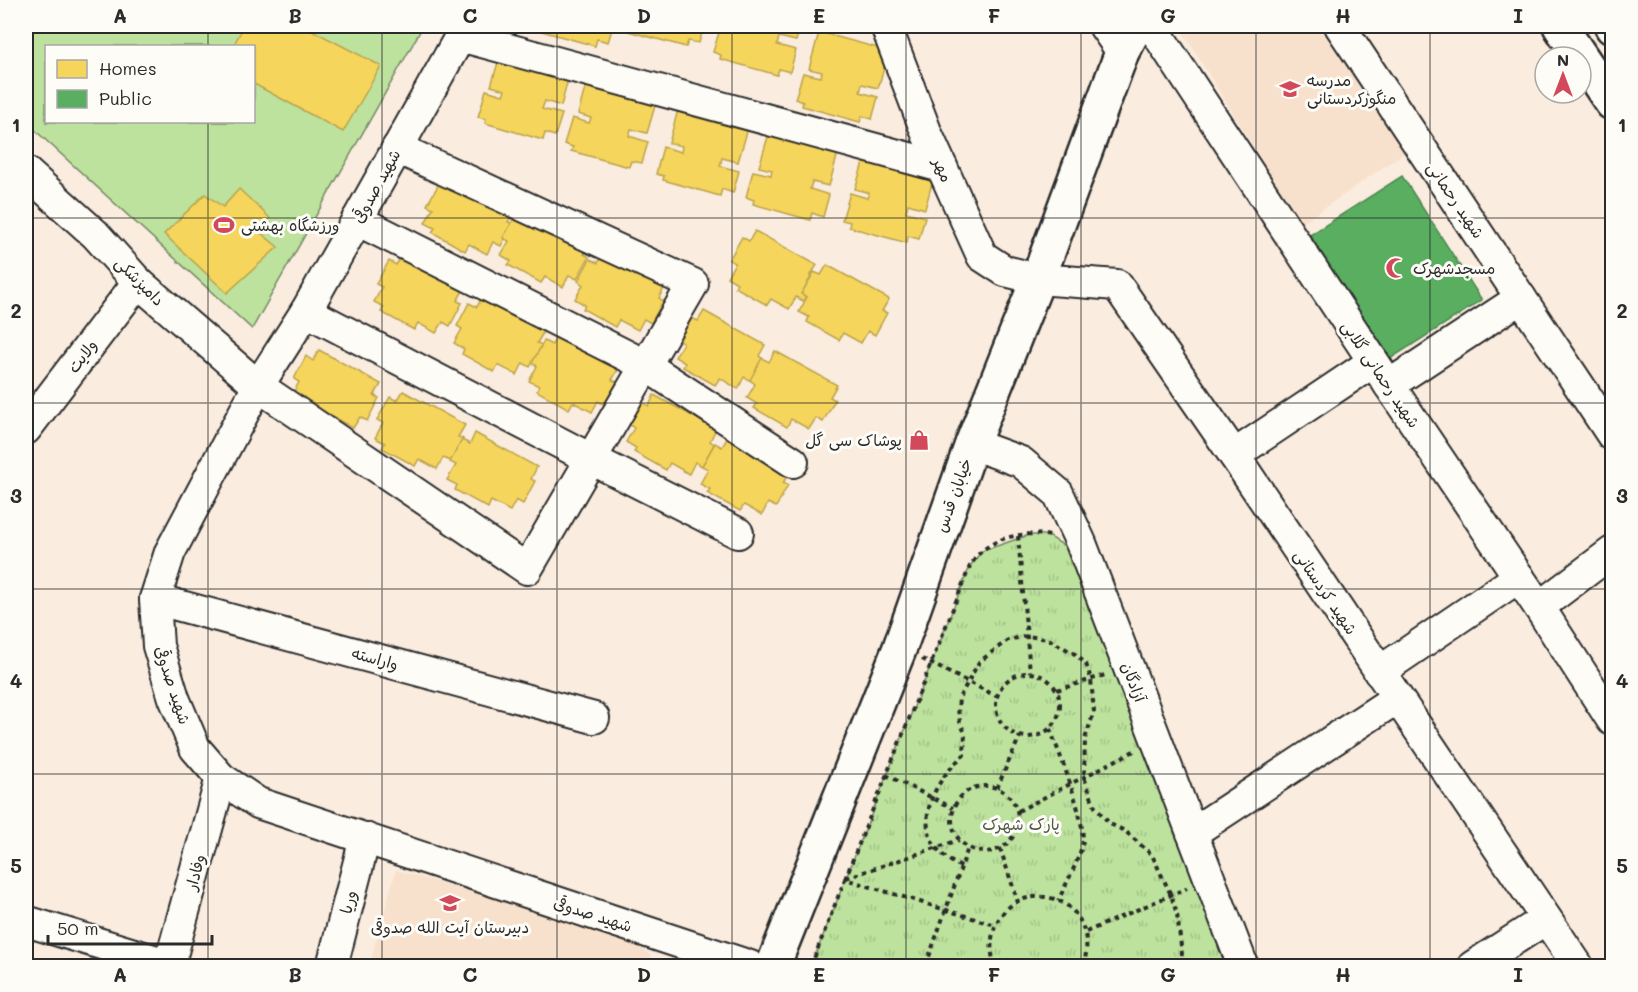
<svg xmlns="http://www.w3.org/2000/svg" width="1638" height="992" viewBox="0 0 1638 992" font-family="Mali,'Playpen Sans Arabic',sans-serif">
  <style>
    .built { fill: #f8e1cc }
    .park { fill: url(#park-tufts); stroke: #748664; stroke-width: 1.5 }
    .garden { fill: #bce29d; stroke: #748664; stroke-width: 1.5; fill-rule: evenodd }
    .homes { fill: #f6d55c; stroke: #b9a24d; stroke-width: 1.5 }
    .public { fill: #5aae61; stroke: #4c8751; stroke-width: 1.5 }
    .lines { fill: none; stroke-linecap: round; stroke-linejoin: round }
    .minor-casing { stroke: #2b2b2b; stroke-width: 34 }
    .major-casing { stroke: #2b2b2b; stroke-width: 38 }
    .path { stroke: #2b2b2b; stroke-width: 4; stroke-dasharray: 4.5 4.5; stroke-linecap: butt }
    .minor { stroke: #fdfcf7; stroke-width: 30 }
    .major { stroke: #fdfcf7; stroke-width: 33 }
    .grid { fill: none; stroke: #2b2b2b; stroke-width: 1.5; stroke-opacity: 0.55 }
    .labels { text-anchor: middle; stroke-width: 6; stroke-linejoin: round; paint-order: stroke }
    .poi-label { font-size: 16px; fill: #2b2b2b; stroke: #fdfcf7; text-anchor: start }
    .street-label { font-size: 16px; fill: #2b2b2b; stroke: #fdfcf7 }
    .park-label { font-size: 16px; fill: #4f5948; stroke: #fdfcf7 }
    .neatline { fill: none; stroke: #2b2b2b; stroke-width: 2 }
    .grid-label { font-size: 20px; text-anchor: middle; font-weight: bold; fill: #2b2b2b }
  </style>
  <defs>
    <pattern id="park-tufts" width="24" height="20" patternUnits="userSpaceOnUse" patternTransform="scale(1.5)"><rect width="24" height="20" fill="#bce29d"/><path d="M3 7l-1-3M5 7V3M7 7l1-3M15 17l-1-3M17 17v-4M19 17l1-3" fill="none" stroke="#a2c287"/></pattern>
  </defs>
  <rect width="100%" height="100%" fill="#faecde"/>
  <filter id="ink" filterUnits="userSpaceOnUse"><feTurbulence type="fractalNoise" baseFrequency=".0167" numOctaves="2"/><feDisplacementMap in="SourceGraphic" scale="12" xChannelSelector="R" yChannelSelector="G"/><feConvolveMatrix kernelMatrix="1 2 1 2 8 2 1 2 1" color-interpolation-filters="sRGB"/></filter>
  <g filter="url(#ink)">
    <g class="built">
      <path d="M1179,26h139l87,126 -104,72z"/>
      <path d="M396,870l234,66 21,20 3,10h-285z"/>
    </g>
    <path class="park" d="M1029,535h18l24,15 156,416h-416l159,-400 12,-15z"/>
    <path class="garden" d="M26,26h397l-171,303 -226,-207zM46,46h208v76h-208z"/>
    <g class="homes">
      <path d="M244,26h60l77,40 -38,66 -89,-48v-38h-21z"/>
      <path d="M539,26h74l-5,16 -11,-3 -2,7 -57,-16z"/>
      <path d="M625,26h79l-5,17 -11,-2 -2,6 -58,-16 2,-4z"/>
      <path d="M721,26l17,5 1,-5h61l-4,15 -17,-4 -2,8 19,5 -6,22 -11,-3 -2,6 -57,-16 1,-4 -8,-3z"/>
      <path d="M819,32l70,19 -11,37 -16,-4 -2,8 18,5 -6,22 -10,-3 -2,6 -58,-16 1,-4 -8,-3 8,-26 18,4 1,-5 -13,-3z"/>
      <path d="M502,49l69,19 -10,38 -16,-5 -3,8 20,5 -7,22 -10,-3 -2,7 -58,-17 1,-4 -8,-2 8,-27 17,5 2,-5 -14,-4z"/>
      <path d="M588,77l70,19 -11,37 -16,-4 -2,7 19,6 -6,21 -11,-2 -2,6 -58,-16 2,-4 -9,-3 8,-26 17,5 2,-5 -13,-4z"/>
      <path d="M679,106l70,19 -11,37 -16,-4 -2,8 19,5 -6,22 -11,-4 -2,7 -57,-16 1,-4 -8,-2 7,-27 18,5 1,-6 -13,-3z"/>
      <path d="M770,130l69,19 -10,37 -17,-4 -2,7 19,6 -6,22 -11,-4 -2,7 -57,-16 1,-4 -8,-3 7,-26 18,4 1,-5 -13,-3z"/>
      <path d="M866,153l69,19 -10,37 -17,-5 -2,8 19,5 -6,22 -11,-3 -1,7 -58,-16 1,-5 -8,-2 8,-27 17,5 2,-5 -14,-4z"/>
      <path d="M440,182l75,28 -7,12 5,2 -12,22 -8,-4 -6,12 -18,-10 -4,7 -33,-19 3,-4 -10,-5 8,-15 -6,-3z"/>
      <path d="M239,189l31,29 -10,14 18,15 -51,46 -63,-59 41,-40 18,13z"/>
      <path d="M516,215l75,28 -7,11 5,3 -12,22 -8,-4 -6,12 -18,-10 -4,6 -33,-18 3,-4 -10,-6 8,-14 -6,-3z"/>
      <path d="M755,231l62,34 -7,11 5,3 -12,22 -7,-4 -7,12 -18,-10 -4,6 -32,-18 2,-4 -10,-6 8,-14 -6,-3 13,-23 7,4z"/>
      <path d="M603,252l62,34 -6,12 4,3 -12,22 -7,-4 -6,11 -19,-10 -4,7 -32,-18 2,-4 -10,-6 8,-14 -5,-4 12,-22 8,4z"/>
      <path d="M402,255l62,34 -7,12 5,2 -12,23 -7,-4 -7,11 -18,-10 -4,7 -33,-18 3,-5 -10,-5 8,-15 -6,-3 13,-23 7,4z"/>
      <path d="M827,265l62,34 -7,12 5,2 -12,22 -7,-4 -7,12 -18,-10 -4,7 -32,-18 2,-5 -10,-5 8,-15 -6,-3 13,-22 7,3z"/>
      <path d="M482,297l62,34 -7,12 5,2 -12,22 -7,-4 -6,12 -19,-10 -4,7 -32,-18 2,-5 -10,-6 8,-14 -5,-3 12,-23 8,4z"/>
      <path d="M704,311l61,34 -6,11 4,3 -12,22 -7,-4 -6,12 -18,-11 -5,7 -32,-18 2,-4 -10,-6 8,-14 -5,-4 12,-22 8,4z"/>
      <path d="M557,334l62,34 -7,12 5,2 -12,23 -7,-4 -6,11 -19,-10 -4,7 -32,-18 2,-5 -10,-5 8,-15 -5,-3 12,-22 8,4z"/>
      <path d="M319,350l62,34 -7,12 5,2 -12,23 -7,-4 -7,11 -18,-10 -4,7 -40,-28 8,-15 -5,-3 12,-23 7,5z"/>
      <path d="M775,351l62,34 -7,12 5,3 -12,22 -7,-4 -7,11 -18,-10 -4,8 -33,-19 3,-4 -10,-6 8,-14 -5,-4 12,-22 7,4z"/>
      <path d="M403,391l62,34 -7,12 5,2 -12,22 -8,-3 -6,11 -18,-10 -4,7 -33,-18 3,-5 -10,-5 8,-15 -6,-3 13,-23 7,4z"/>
      <path d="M654,395l62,34 -6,12 4,3 -12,22 -7,-4 -6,12 -19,-11 -4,7 -32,-18 2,-4 -10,-6 8,-14 -5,-4 12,-22 8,4z"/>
      <path d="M475,433l62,34 -6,12 4,2 -12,23 -7,-4 -6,11 -19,-10 -3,7 -33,-18 2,-5 -10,-5 9,-15 -6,-3 12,-22 8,4z"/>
      <path d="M728,437l62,34 -7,12 5,2 -12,22 -8,-4 -6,12 -18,-10 -4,6 -33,-18 3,-4 -10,-5 8,-15 -6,-3 13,-23 7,4z"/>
    </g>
    <path class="public" d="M1402,176l80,124 -92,59 -80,-124z"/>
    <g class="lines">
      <g class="minor-casing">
        <g id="minor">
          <path d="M466,26l-160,285 -48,75 -88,166 -15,47 3,47 16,52 21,50 26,30 37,25 492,163"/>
          <path d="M886,26l41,108 55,122 23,15 33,8 79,6 117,170 344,511"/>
          <path d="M1104,26l18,26"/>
          <path d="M1152,26l237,359 150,222 73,113"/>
          <path d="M1340,26l272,409"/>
          <path d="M460,36l482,131"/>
          <path d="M26,172l69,62 43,48 120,104 269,183 166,-285 -296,-136"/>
          <path d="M357,220l288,145 148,97"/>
          <path d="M306,311l285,148 147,74"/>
          <path d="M1389,385l132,-87"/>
          <path d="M26,429l112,-147"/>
          <path d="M972,444l49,18 37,31 23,50 162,423"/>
          <path d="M1234,455l139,-93"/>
          <path d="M155,599l439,119"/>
          <path d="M1539,607l73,-55"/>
          <path d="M1379,672l140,-95"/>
          <path d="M1192,833l205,-135"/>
          <path d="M26,921l144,44"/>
          <path d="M169,966l52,-188"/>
          <path d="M332,966l33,-128"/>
          <path d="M1473,966l73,-47"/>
        </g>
      </g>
      <g class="major-casing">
        <g id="major">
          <path d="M1560,26l52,77"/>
          <path d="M1612,26v1"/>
          <path d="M773,966l126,-316 73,-206 66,-165 84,-227 14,-26"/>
        </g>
      </g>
      <g class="path">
        <path d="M1018,536l12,136"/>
        <path d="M922,659l74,37"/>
        <circle cx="1028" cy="705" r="32"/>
        <path d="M1057,690l48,-15"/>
        <path d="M1050,729c9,24 38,94 32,117 -5,18 -16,38 -24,55"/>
        <path d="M886,775l67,33"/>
        <circle cx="985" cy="819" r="33"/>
        <path d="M997,788l23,-52"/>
        <path d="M1018,811l116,-60"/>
        <path d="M1000,848l18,54"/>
        <path d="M961,867c-55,-27 -34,-80 3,-112l1,-22 -5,-11 -2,-12 1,-12 20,-36 29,-22 19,-4 21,3 27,15 11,10 5,15 3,33 -9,27 -1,38 11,30 15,17 15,7 27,24 19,40 6,19 5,40 -2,12"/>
        <path d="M846,878l113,-38"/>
        <path d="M845,879l125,-313c3,-4 7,-11 12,-15 17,-15 46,-20 68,-15"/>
        <path d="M1086,932l101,-44"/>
        <path d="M926,965l42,-117"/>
        <path d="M811,966l34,-87 150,46"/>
        <path d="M995,966c-11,-29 4,-66 39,-69 40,-4 61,35 49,69"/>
      </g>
      <use href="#minor" class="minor"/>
      <use href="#major" class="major"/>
    </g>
  </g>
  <path class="grid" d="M208,26v20M382,26v940M557,26v940M732,26v940M906,26v940M1081,26v940M1256,26v940M1430,26v940M208,122v844M26,218h1586M26,403h1586M26,589h1586M26,774h1586"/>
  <defs>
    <g id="school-bare" transform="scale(1.62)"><path d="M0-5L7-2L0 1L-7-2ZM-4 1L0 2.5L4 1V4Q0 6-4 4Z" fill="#d1495b" stroke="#fdfcf7" stroke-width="2.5" paint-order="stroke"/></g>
    <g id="stadium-bare" transform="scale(1.62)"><path d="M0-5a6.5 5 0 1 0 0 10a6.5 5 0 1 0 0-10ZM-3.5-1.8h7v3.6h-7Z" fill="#d1495b" stroke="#fdfcf7" stroke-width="2.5" paint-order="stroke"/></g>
    <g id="mosque-bare" transform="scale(1.62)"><path d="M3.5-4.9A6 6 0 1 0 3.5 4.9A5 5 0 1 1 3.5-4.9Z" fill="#d1495b" stroke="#fdfcf7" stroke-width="2.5" paint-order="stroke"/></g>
    <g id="shop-bare" transform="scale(1.62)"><path d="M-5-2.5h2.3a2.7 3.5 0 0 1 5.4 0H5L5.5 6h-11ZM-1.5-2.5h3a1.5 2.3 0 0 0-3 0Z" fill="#d1495b" stroke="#fdfcf7" stroke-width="2.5" paint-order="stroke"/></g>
  </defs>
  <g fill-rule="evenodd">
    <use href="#school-bare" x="1290" y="89"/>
    <use href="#stadium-bare" x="224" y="225"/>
    <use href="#mosque-bare" x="1396" y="268"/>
    <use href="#shop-bare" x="919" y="440"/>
    <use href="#school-bare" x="450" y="903"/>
  </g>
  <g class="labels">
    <g class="poi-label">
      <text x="1307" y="86">مدرسه<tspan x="1307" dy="18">منگورکردستانی</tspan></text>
      <text x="241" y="231">ورزشگاه بهشتی</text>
      <text x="1413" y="274">مسجدشهرک</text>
      <text x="902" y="446" text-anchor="end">پوشاک سی گل</text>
      <text x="450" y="933" text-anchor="middle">دبیرستان آیت الله صدوقی</text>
    </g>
    <g class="street-label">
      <text transform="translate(943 170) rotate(66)" y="6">مهر</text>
      <text transform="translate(376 186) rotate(-61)" y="6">شهید صدوقی</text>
      <text transform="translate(1456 200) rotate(56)" y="6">شهید رحمانی</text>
      <text transform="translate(140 281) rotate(45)" y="6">دامپزشکی</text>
      <text transform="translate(82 356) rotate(-53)" y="6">ولایت</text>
      <text transform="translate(1381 374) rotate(56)" y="6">شهید رحمانی گلابی</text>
      <text transform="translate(953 495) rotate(-70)" y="6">خیابان قدس</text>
      <text transform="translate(1326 592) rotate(56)" y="6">شهید کردستانی</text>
      <text transform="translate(375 658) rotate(15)" y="6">واراسته</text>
      <text transform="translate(1134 682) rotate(69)" y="6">آزادگان</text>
      <text transform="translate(173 685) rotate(72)" y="6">شهید صدوقی</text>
      <text transform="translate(195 872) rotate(-75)" y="6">وفادار</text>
      <text transform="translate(348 902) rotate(-76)" y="6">وریا</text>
      <text transform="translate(593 914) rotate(18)" y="6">شهید صدوقی</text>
    </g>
    <g class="park-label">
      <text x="1021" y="830">پارک شهرک</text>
    </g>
  </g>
  <rect width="1638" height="992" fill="none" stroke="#fdfcf7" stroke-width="66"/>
  <rect x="45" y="45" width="210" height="78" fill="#fdfcf7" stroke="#a9a8a5" stroke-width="1.5"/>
  <rect x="57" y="60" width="30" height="18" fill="#f6d55c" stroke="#a9a8a5" stroke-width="1.5"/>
  <text x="99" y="75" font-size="18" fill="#2b2b2b">Homes</text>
  <rect x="57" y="90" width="30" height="18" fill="#5aae61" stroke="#a9a8a5" stroke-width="1.5"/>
  <text x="99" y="105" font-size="18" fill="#2b2b2b">Public</text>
  <g transform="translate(1563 75)"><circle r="28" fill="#fdfcf7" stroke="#a9a8a5" stroke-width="1.5"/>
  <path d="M0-4.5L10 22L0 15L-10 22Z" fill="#d1495b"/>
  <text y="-9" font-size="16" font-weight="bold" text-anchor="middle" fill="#2b2b2b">N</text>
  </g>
  <path d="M48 935v9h164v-9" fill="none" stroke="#2b2b2b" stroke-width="3"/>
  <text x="57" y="935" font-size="18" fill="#2b2b2b" stroke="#fdfcf7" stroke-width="4.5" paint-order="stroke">50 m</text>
  <rect x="33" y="33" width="1572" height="926" class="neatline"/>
  <g class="grid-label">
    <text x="120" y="23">A</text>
    <text x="295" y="23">B</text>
    <text x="470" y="23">C</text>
    <text x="644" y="23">D</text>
    <text x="819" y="23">E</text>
    <text x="994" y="23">F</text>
    <text x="1168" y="23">G</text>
    <text x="1343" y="23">H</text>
    <text x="1518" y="23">I</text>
    <text x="16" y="132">1</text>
    <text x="1622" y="132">1</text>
    <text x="16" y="318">2</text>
    <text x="1622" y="318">2</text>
    <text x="16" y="503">3</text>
    <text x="1622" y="503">3</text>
    <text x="16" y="688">4</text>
    <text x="1622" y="688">4</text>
    <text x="16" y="873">5</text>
    <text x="1622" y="873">5</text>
    <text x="120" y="982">A</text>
    <text x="295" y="982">B</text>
    <text x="470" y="982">C</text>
    <text x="644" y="982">D</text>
    <text x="819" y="982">E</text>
    <text x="994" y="982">F</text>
    <text x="1168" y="982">G</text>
    <text x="1343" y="982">H</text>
    <text x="1518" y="982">I</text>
  </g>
</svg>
